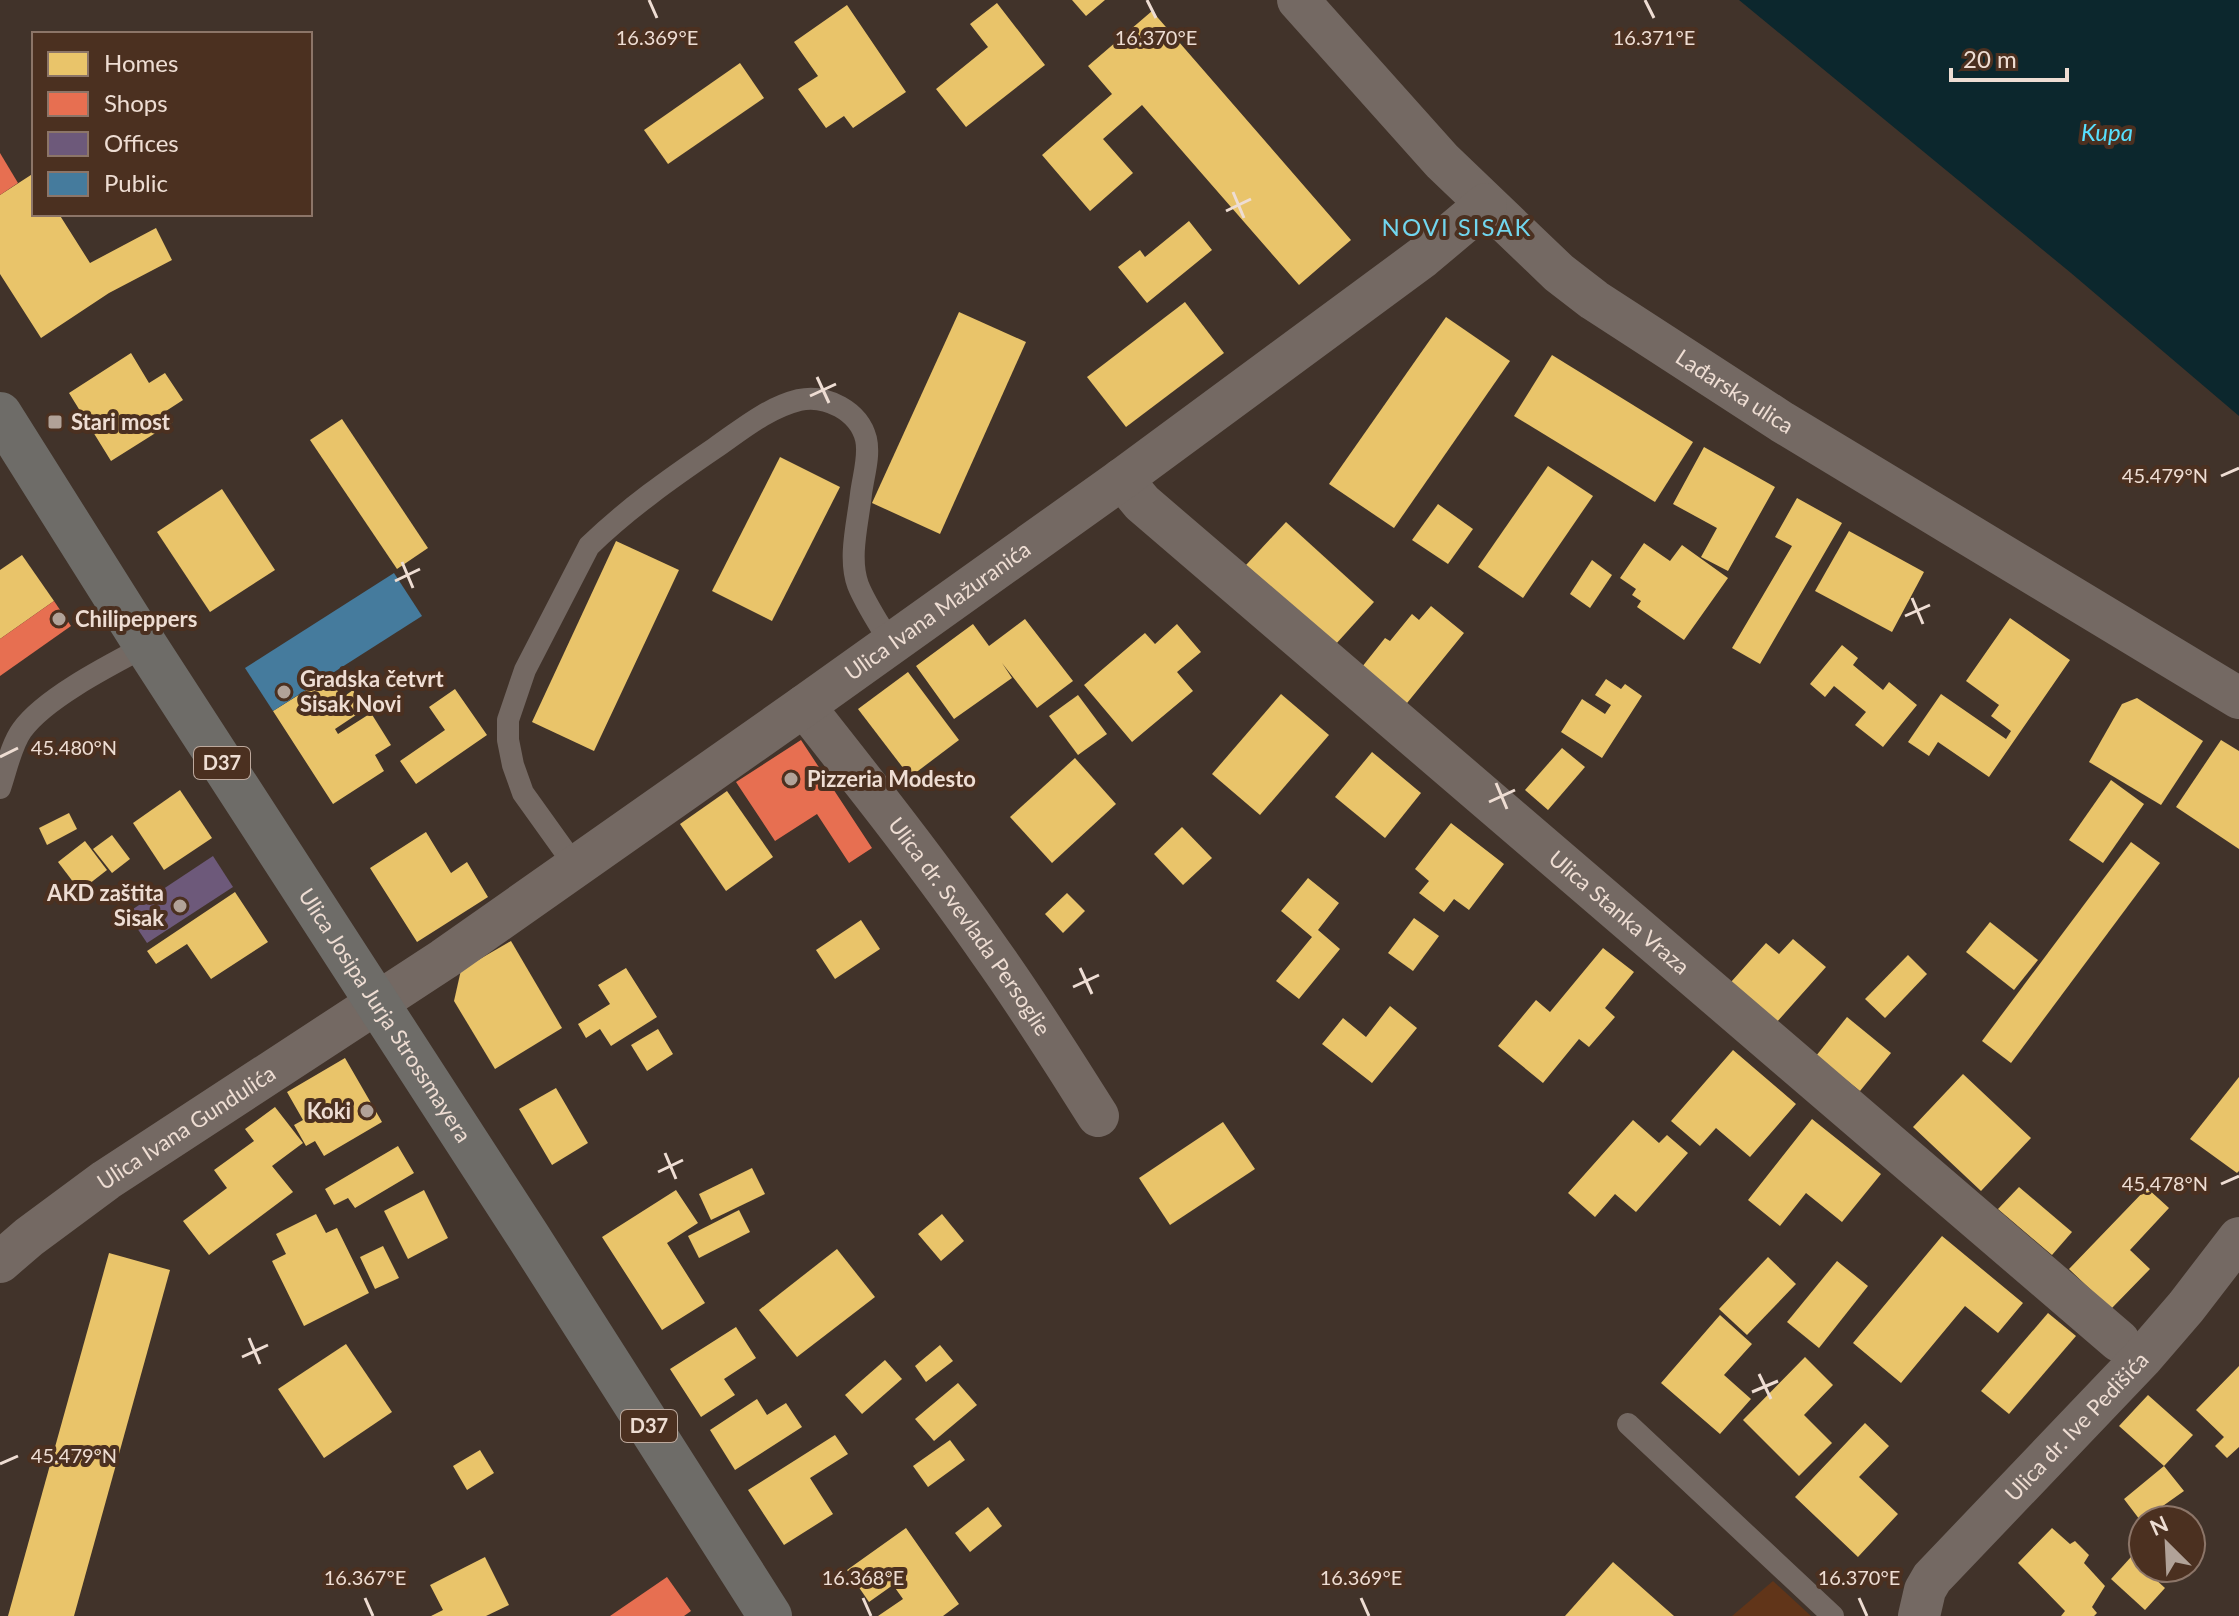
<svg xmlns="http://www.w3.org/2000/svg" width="2239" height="1616" viewBox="0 0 2239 1616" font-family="Lato,sans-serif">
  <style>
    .green { fill: #613519 }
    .water { fill: #0c272d }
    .homes { fill: #e9c46a }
    .shops { fill: #e76f51 }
    .offices { fill: #6d597a }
    .public { fill: #457b9d }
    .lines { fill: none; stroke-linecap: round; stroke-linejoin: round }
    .lane { stroke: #746963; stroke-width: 22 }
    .street { stroke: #746963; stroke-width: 42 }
    .primary { stroke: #6e6c68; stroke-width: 44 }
    .ticks { fill: none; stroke: #eeddd3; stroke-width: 3 }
    .poi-dot { fill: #b1a298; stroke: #4b3020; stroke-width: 3 }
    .labels { text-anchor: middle; stroke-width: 8; stroke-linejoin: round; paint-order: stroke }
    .shield { fill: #4b3020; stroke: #bda99d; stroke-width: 2 }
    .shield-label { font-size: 20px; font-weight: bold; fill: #eeddd3 }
    .street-label { font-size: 22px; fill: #eeddd3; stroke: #4b3020 }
    .poi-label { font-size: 22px; font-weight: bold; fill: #eeddd3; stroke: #4b3020; text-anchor: start }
    .water-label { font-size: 24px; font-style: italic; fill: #57e0fe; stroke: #4b3020 }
    .neighbourhood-label { font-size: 24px; letter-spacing: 2px; fill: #71d6ee; stroke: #4b3020 }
    .ticks-label { font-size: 20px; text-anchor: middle; fill: #eeddd3; stroke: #4b3020; stroke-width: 8; stroke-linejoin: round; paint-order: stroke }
  </style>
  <rect width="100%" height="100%" fill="#41332a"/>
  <path class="green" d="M1773,1581l38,35h-79z"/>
  <path class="water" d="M1739,0h500v416l-168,-143z"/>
  <g class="homes">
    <path d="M1072,0h33l-19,16z"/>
    <path d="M997,3l48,62 -79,62 -30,-38 52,-42 -18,-23z"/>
    <path d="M847,5l59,87 -53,36 -9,-12 -18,12 -28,-39 20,-13 -24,-34z"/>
    <path d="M1152,11l199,229 -52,45 -157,-180 -39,34 30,34 -43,38 -48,-56 70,-61 -24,-28z"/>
    <path d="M740,63l24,35 -96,66 -24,-34z"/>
    <path d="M34,173v41h25l31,49 66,-35 16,32 -63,33 -68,45 -41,-64v-79z"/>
    <path d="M1189,221l23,29 -65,53 -29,-36 22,-17 5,7z"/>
    <path d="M1185,302l39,51 -98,74 -39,-50z"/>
    <path d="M959,312l67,30 -86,192 -68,-31z"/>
    <path d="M1446,317l64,44 -116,167 -65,-44z"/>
    <path d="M131,353l18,30 16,-10 18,27 -17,11 7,11 -62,39 -42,-68z"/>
    <path d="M1552,355l141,87 -38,60 -141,-86z"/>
    <path d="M342,419l86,129 -31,21 -87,-129z"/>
    <path d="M1704,447l71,40 -47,84 -27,-14 16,-29 -44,-24z"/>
    <path d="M780,457l60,30 -68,134 -60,-30z"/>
    <path d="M1548,466l45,30 -70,102 -45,-31z"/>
    <path d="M222,489l53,81 -65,42 -53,-80z"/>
    <path d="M1797,498l45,25 -82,141 -28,-16 60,-102 -17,-9z"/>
    <path d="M1438,504l35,25 -25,35 -36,-24z"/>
    <path d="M1286,522l88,80 -39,43 -89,-80z"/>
    <path d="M1849,531l75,41 -32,60 -77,-41z"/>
    <path d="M616,541l63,29 -85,181 -62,-29z"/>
    <path d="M1644,543l26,18 12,-16 46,33 -44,62 -47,-33 4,-6 -9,-6 4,-6 -16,-11z"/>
    <path d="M22,555l32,46 -54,38v-69z"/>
    <path d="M1592,560l20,15 -22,33 -20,-14z"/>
    <path d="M1431,606l33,27 -61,75 -45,-36 27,-34 5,3 22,-27 7,6z"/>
    <path d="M2010,618l60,42 -81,117 -51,-35 -9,14 -21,-14 33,-48 65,45 5,-8 -20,-15 8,-11 -33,-24z"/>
    <path d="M1025,619l48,62 -36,27 -35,-45 10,15 -58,41 -38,-53 57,-42 16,22z"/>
    <path d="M1177,624l24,28 -24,20 16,19 -61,51 -48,-57 61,-52 10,11z"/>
    <path d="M1842,645l16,13 -5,7 30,25 6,-8 28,23 -34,42 -28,-22 11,-13 -32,-26 -9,11 -15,-13z"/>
    <path d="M908,672l51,68 -49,37 -52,-68z"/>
    <path d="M329,676l13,22 11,-8 12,19 -30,20 3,5 33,-21 20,32 -16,10 9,16 -51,33 -60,-93z"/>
    <path d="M1606,679l15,10 4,-5 17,12 -40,62 -41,-26 21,-33 23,15 6,-9 -16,-10z"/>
    <path d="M455,689l32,46 -71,49 -16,-23 45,-31 -16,-23z"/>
    <path d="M1281,694l48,41 -69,80 -48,-41z"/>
    <path d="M1078,695l29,39 -29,21 -29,-39z"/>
    <path d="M2137,698l66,43 -42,64 -72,-43 33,-58z"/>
    <path d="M2221,740l18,11v98l-63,-42z"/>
    <path d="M1562,748l23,19 -37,43 -23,-20z"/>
    <path d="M1372,752l49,41 -36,45 -50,-41z"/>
    <path d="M1075,758l41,46 -64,59 -42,-46z"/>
    <path d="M2111,780l33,24 -41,59 -34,-23z"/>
    <path d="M180,790l32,48 -48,32 -31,-47z"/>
    <path d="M727,791l46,66 -47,34 -46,-67z"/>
    <path d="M69,813l8,16 -30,16 -8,-17z"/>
    <path d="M1451,823l53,41 -35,46 -15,-11 -10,13 -25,-19 10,-12 -14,-12z"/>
    <path d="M1182,827l30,31 -29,27 -29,-31z"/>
    <path d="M426,832l25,41 16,-11 21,35 -71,45 -47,-74z"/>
    <path d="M112,835l18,24 -18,14 -19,-24z"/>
    <path d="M85,841l22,29 -27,21 -22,-29z"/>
    <path d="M2131,842l29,21 -149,200 -29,-22z"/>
    <path d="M1308,878l31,25 -21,27 22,19 -41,50 -23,-18 36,-44 -31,-26z"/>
    <path d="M235,892l33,50 -57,37 -24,-35 -31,20 -9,-13z"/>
    <path d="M1067,893l18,18 -22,22 -18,-19z"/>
    <path d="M1414,918l25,18 -26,35 -25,-18z"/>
    <path d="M861,920l19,29 -45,30 -19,-29z"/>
    <path d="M1990,922l48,38 -24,30 -48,-38z"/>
    <path d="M1793,939l33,28 -50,56 -45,-41 35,-39 13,11z"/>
    <path d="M511,941l51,87 -67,41 -41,-68 7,-31z"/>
    <path d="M1603,948l31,24 -29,36 10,9 -26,30 -10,-8 -36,44 -45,-37 38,-46 14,12z"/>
    <path d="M1908,955l19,19 -42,44 -20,-19z"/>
    <path d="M626,968l31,49 -46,29 -11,-17 -14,9 -8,-14 32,-20 -12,-19z"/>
    <path d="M1390,1006l27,22 -45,55 -50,-39 21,-26 23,19z"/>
    <path d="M1847,1017l44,36 -31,38 -44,-35z"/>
    <path d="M658,1029l15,25 -26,17 -16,-26z"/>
    <path d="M1733,1050l63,54 -46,53 -34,-29 -16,18 -29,-25z"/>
    <path d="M345,1058l37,64 -58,34 -9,-15 -9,5 -12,-21 9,-5 -16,-28z"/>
    <path d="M1963,1074l68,64 -50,53 -68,-64z"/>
    <path d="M2239,1077v94l-2,2 -47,-34z"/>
    <path d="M556,1088l32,55 -36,22 -33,-56z"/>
    <path d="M275,1107l28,36 -31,23 21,26 -84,63 -26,-34 44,-33 -13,-18 40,-29 -9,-12z"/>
    <path d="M1812,1119l69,55 -39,48 -36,-29 -26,33 -32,-26z"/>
    <path d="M1633,1120l26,23 8,-8 21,18 -52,59 -21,-18 -20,23 -27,-24z"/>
    <path d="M1223,1122l32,47 -85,56 -31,-47z"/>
    <path d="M398,1146l16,27 -59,35 -7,-10 -14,7 -9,-16z"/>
    <path d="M752,1168l13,26 -54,26 -12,-26z"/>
    <path d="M2019,1187l53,45 -20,23 -54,-46z"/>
    <path d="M2147,1188l22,20 -39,42 20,19 -39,40 -42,-40z"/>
    <path d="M424,1190l24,48 -40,21 -24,-48z"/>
    <path d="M676,1190l22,33 -31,20 38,60 -43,27 -60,-93z"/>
    <path d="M739,1210l11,22 -51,26 -11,-22z"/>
    <path d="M316,1214l10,19 11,-5 32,65 -65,33 -32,-65 14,-7 -10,-20z"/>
    <path d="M942,1214l22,27 -23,20 -23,-27z"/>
    <path d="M1942,1236l81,67 -25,30 -33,-27 -64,77 -48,-40z"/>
    <path d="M383,1246l16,32 -24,11 -15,-32z"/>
    <path d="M837,1249l38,48 -78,60 -38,-47z"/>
    <path d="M109,1253l61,17 -96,346h-66z"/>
    <path d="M1768,1257l28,27 -49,51 -28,-26z"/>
    <path d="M1837,1261l31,25 -49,62 -32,-26z"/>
    <path d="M2048,1313l28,23 -67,78 -28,-23z"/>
    <path d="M1720,1315l32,29 -28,31 27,24 -31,35 -59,-51z"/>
    <path d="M736,1327l20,31 -32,21 11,16 -34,22 -31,-48z"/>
    <path d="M346,1344l46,68 -68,46 -46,-69z"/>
    <path d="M940,1345l13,16 -27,21 -11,-16z"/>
    <path d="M1805,1357l28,28 -29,30 28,28 -33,33 -56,-56z"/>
    <path d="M885,1360l17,19 -40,35 -17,-19z"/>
    <path d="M2239,1366v81l-12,11 -12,-12 9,-9 -28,-27z"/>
    <path d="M958,1383l19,22 -43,36 -19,-22z"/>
    <path d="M2148,1395l45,40 -29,31 -45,-40z"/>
    <path d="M757,1399l10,16 19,-12 16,24 -67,43 -25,-40z"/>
    <path d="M1865,1423l24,23 -30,31 39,37 -40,43 -63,-60z"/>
    <path d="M835,1435l13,19 -38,24 23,36 -49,31 -36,-55z"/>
    <path d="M950,1440l15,20 -37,27 -15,-21z"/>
    <path d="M480,1450l14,23 -27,17 -14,-24z"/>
    <path d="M2164,1466l20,25 -41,29v4l-19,-25z"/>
    <path d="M988,1507l14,19 -32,26 -15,-19z"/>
    <path d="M906,1528l53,76 -16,12h-65l25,-17 -10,-14 -24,17 -22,-32z"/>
    <path d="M2052,1528l18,16 5,-3 14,14 -5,8 21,23 -13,21 5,6 -3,3h-33l4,-5 -47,-48z"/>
    <path d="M485,1557l24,48 -23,11h-55l12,-6 -13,-25z"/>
    <path d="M2131,1557l34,31 -20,22 -34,-31z"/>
    <path d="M1613,1562l61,54h-109z"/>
  </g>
  <g class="shops">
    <path d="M0,153l18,30 -18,12z"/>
    <path d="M54,601l17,25 -71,50v-37z"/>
    <path d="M801,740l71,108 -23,15 -32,-49 -42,27 -39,-59z"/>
    <path d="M667,1577l24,34 -7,5h-74z"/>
  </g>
  <path class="offices" d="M213,856l20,31 -86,56 -20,-30z"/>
  <path class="public" d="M394,573l28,43 -149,95 -28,-43z"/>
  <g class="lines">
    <g class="lane">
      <path d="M0,788c6,-17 11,-43 22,-58 23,-32 88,-65 124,-84"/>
      <path d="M576,867l-53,-74 -10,-28 -5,-25v-20l17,-50 64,-124c38,-37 82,-68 126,-98 26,-18 52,-40 84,-48 27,-6 60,11 67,39 4,17 -3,38 -5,55 -3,28 -13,64 -3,91 8,20 22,40 33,59"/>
      <path d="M1628,1424l205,192"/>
    </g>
    <g class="street">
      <path id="s1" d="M1298,0l144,161 117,112 35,27 188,122 457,276"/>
      <path id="s2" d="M1122,479l20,24 977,838"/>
      <path id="s3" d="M804,706c64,81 128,162 187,247 38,53 72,108 107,163"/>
      <path id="s4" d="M0,1262l29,-25 77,-57 338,-221 360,-253 318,-227 301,-222 63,-53"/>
      <path id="s5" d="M1919,1616l6,-26 7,-12 210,-220 44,-51 53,-69"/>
    </g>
    <path class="primary" id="s6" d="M0,414l146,232 382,590 242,380"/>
  </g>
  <path class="ticks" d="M649,0l8,18M1147,0l9,18M1645,0l9,18M1233,192l11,26M1226,211l25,-12M817,377l12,26M810,396l26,-12M2221,476l18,-8M402,562l11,26M395,581l25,-12M1912,598l11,26M1905,616l25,-11M0,757l18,-9M1496,783l11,26M1489,802l26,-12M1080,968l12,26M1073,987l26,-12M665,1153l11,26M658,1172l25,-12M2221,1184l18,-8M249,1338l11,26M242,1357l26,-12M1759,1374l12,25M1752,1392l26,-11M0,1464l18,-8M365,1598l8,18M863,1598l8,18M1361,1598l8,18M1859,1598l8,18"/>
  <g class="poi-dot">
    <rect x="47" y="414" width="16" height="16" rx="4"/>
    <circle cx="59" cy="619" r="8"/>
    <circle cx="284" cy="692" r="8"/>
    <circle cx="791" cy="779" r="8"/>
    <circle cx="180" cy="906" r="8"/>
    <circle cx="367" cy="1111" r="8"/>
  </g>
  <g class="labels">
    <g class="shield">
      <rect x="194" y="747" width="56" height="32" rx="6"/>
      <rect x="621" y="1410" width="56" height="32" rx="6"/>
    </g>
    <g class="shield-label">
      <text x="222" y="770">D37</text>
      <text x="649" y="1433">D37</text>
    </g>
    <g class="street-label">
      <text dy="8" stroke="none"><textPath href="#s1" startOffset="590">Lađarska ulica</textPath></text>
      <text dy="8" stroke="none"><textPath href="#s4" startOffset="1142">Ulica Ivana Mažuranića</textPath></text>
      <text dy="8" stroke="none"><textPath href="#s2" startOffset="660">Ulica Stanka Vraza</textPath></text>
      <text dy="8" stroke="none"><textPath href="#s3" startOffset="276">Ulica dr. Svevlada Persoglie</textPath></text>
      <text dy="8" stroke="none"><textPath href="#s6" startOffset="714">Ulica Josipa Jurja Strossmayera</textPath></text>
      <text dy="8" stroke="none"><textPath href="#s4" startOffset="230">Ulica Ivana Gundulića</textPath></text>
      <text dy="8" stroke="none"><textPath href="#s5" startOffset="250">Ulica dr. Ive Pedišića</textPath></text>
    </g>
    <g class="poi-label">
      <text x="71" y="430">Stari most</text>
      <text x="75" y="627">Chilipeppers</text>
      <text x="300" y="687">Gradska četvrt<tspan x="300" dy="25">Sisak Novi</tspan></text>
      <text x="807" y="787">Pizzeria Modesto</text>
      <text x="164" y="901" text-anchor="end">AKD zaštita<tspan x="164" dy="25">Sisak</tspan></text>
      <text x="351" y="1119" text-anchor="end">Koki</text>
    </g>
    <g class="water-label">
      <text x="2107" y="141">Kupa</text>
    </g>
    <g class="neighbourhood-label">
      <text x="1457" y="236">NOVI SISAK</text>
    </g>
  </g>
  <g class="ticks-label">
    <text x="657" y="45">16.369°E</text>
    <text x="1156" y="45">16.370°E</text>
    <text x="1654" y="45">16.371°E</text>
    <text x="2165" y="483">45.479°N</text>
    <text x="74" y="755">45.480°N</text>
    <text x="2165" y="1191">45.478°N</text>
    <text x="74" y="1463">45.479°N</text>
    <text x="365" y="1585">16.367°E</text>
    <text x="863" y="1585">16.368°E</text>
    <text x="1361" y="1585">16.369°E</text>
    <text x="1859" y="1585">16.370°E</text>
  </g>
  <rect x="32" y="32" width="280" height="184" fill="#4b3020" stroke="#8c7568" stroke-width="2"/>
  <rect x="48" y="52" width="40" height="24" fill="#e9c46a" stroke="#8c7568" stroke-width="2"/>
  <text x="104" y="72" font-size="24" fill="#eeddd3">Homes</text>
  <rect x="48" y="92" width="40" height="24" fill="#e76f51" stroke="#8c7568" stroke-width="2"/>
  <text x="104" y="112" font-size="24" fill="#eeddd3">Shops</text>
  <rect x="48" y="132" width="40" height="24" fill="#6d597a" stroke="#8c7568" stroke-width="2"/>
  <text x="104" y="152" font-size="24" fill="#eeddd3">Offices</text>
  <rect x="48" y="172" width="40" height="24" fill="#457b9d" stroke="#8c7568" stroke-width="2"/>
  <text x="104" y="192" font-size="24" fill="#eeddd3">Public</text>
  <g transform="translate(2167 1544) rotate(336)"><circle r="38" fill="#4b3020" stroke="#8c7568" stroke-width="2"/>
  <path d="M0-6L14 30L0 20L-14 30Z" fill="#b1a298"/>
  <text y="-12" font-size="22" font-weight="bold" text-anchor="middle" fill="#eeddd3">N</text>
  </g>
  <path d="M1951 68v12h116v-12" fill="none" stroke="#eeddd3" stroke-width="4"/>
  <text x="1963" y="68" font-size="24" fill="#eeddd3" stroke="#4b3020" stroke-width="6" paint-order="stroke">20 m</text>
</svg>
